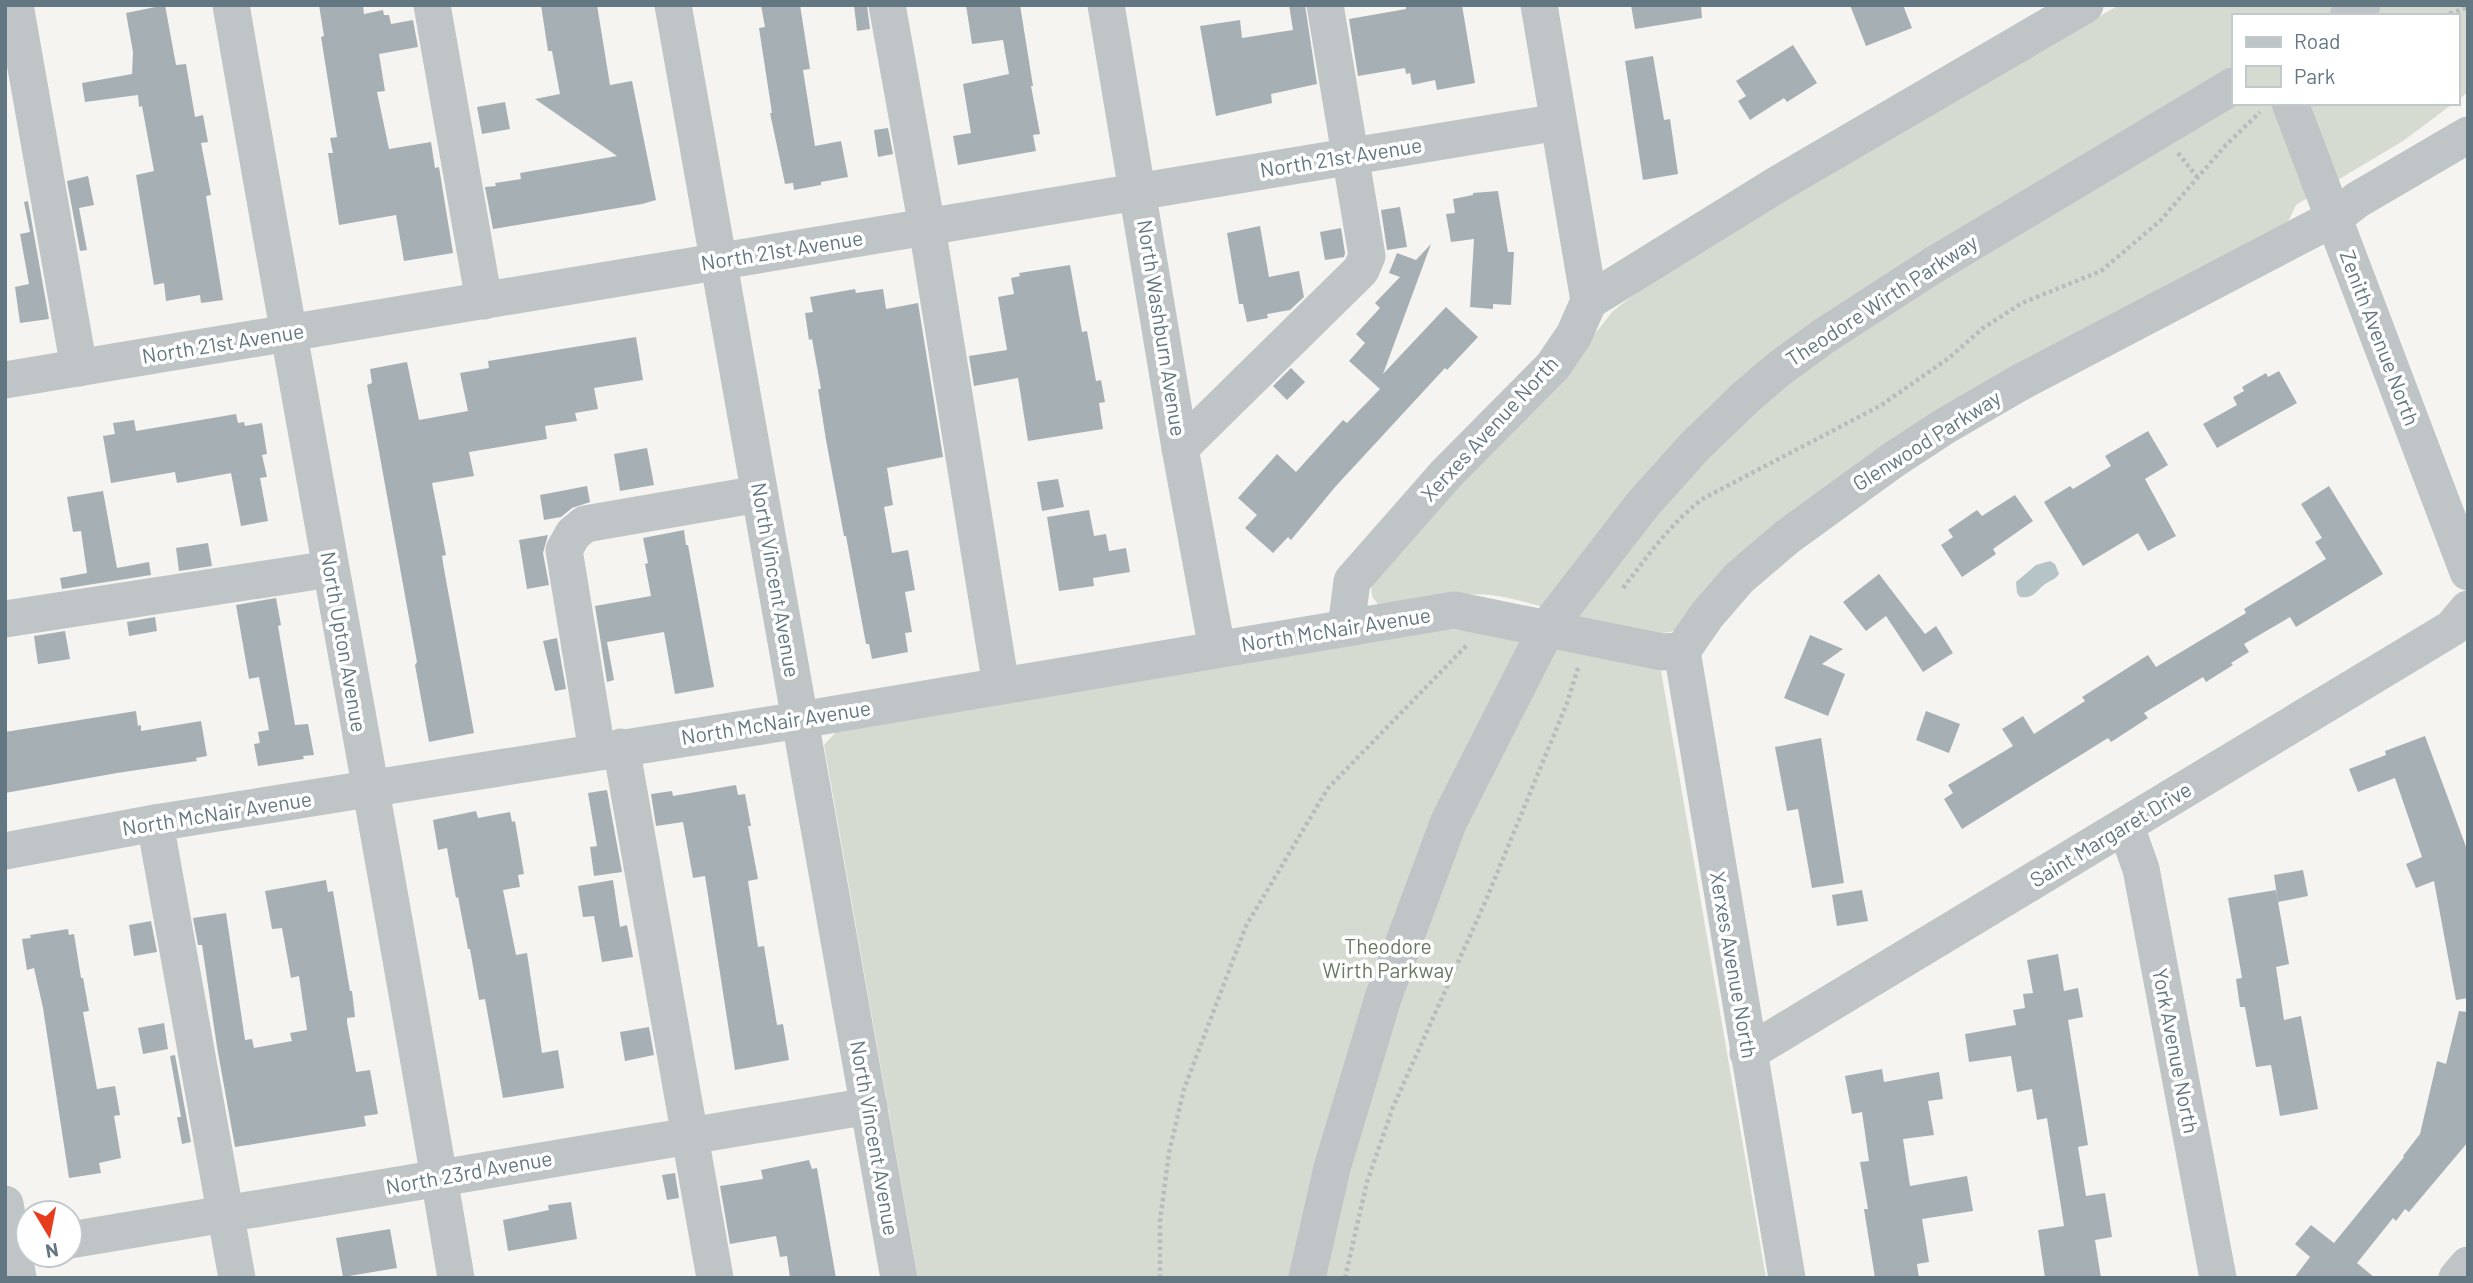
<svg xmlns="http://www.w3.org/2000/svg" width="2473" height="1283" viewBox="0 0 2473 1283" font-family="Barlow,sans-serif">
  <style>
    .green { fill: #d6dbd1 }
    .water { fill: #b6c4c7 }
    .building { fill: #a6b0b4 }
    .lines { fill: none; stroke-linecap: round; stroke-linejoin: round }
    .path { stroke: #b9bcbe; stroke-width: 4.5; stroke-dasharray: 3.5 3.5; stroke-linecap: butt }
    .minor { stroke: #bfc4c6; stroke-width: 37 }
    .labels { text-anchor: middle; stroke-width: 7; stroke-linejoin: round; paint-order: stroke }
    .street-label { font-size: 21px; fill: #637782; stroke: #fff }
    .park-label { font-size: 21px; fill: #687962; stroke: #fff }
  </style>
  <rect width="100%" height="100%" fill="#f5f4f0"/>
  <g class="green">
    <path d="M2119,5h349v87l-11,9v-85h-224v87h221l-51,38 -107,64 -8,17 -283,151 -332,258c-35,12 -139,-32 -183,-36 -35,-4 -73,7 -107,12 -27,-16 0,-36 13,-53l177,-193 40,-50 31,-24 148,-91z"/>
    <path d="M1442,628l53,6 166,37 105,607h-848l-94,-533 12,-13z"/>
  </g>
  <path class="water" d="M2050,561l5,3 4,10c-4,6 -8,6 -14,10 -9,7 -12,15 -25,13l-3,-4 -1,-11 20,-17z"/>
  <g class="building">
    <path d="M165,5l11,60 10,-1 9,53 8,-2 5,27 -7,1 10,52 -5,1 17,104 -22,3 -1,-8 -34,6 -2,-18 -10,2 -18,-110 18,-4 -12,-65 -3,1 -1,-12 -53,7 -3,-19 50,-9 1,-22 -7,-39z"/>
    <path d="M319,5h44l1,9 19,-4 1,5h5l2,9 22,-4 5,27 -39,7 6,37 -8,1 12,57 42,-7 4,26 4,-1 14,86 -49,8 -8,-46 -57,10 -11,-72h5l-3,-15 7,-1 -16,-100 3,-1z"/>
    <path d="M541,5h56l13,80 22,-4 24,119 -14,4 -149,25 -8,-42 11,-1 -1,-3 26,-4 -1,-6 97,-17 -82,-57 25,-5 -8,-43h-4z"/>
    <path d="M761,5h39l10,64 -7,1 12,76 26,-5 7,36 -27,5v3l-27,5 -1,-7 -8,1 -15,-71h2l-13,-85 6,-1z"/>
    <path d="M854,5h13l3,24 -13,2z"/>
    <path d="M966,5h54l13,81h-2l9,48 -7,1 3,16 -78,14 -5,-29 18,-3 -8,-49 46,-10 -6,-34 -31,4z"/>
    <path d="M1289,5h16l12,79 -46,10 1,9 -56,13 -16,-90 40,-6 2,18 51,-8z"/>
    <path d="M1406,5h56l13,78 -38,7 -2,-10 -23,5 -2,-12 -4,1 -1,-6 -47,8 -9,-57 57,-10z"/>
    <path d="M1631,5h70l1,13 -67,11z"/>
    <path d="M1850,5h53l9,23 -46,18z"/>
    <path d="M1793,45l24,38 -30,19 -3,-4 -34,22 -12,-19 8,-5 -10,-15z"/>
    <path d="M1653,56l11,64 6,-1 8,55 -35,6 -18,-119z"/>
    <path d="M505,102l5,27 -28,5 -5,-27z"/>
    <path d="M888,128l5,26 -15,3 -4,-27z"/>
    <path d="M88,176l6,29 -15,3 8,42 -7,1 -13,-70z"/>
    <path d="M1498,191l10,61h6l-3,53 -18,-1v5l-23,-2 4,-68 -23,3 -5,-28 9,-1 -2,-14 20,-4v-2z"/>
    <path d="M28,201l21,118 -29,4 -5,-36 14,-3 -9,-50 10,-2 -6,-30z"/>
    <path d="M1400,207l7,40 -20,3 -6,-40z"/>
    <path d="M1260,226l9,51 30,-6 5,26 -14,13 -23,4 1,4 -21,4 -4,-18h-4l-12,-71z"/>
    <path d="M1341,228l4,25 -1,4 -19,3 -5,-28z"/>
    <path d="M1431,244l-48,130 63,-67 32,30 -31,33 -2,-2 -109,118 -45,54 -3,-3 -15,16 -28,-25 12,-13 -19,-17 39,-44 19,18 47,-52 4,3 33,-34 -31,-28 16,-18 -9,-9 24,-26 -5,-5 25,-26 -11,-4 8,-20 19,7z"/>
    <path d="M1070,265l12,67 5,-1 9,50 5,-1 4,22 -6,1 4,26 -75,12 -10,-63 -44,8 -5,-30 38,-6 -9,-53 16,-3 -3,-16 9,-2 -1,-3z"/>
    <path d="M855,289l1,4 27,-4 3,20 32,-6 25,154 -56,11 6,37 -9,2 8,46 16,-3 7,40 -10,2 7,40 -7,1 3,19 -36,7 -3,-15h-3l-20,-108h-2l-18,-96 -8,-51h3l-9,-50 -3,1 -4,-27 8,-1 -3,-15z"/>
    <path d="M636,337l7,43 -49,8 4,21 -23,4 2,8 -32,5 2,13 -78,13 5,24 -42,7 14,72 -4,1 2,13 30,164 -45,9 -14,-77 2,-3 -50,-277 5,-2 -2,-14 37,-7 12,58 49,-9 -8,-38 29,-5 -1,-7z"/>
    <path d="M1291,368l14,14 -18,18 -14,-14z"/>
    <path d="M2279,371l18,32 -80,45 -14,-24 34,-19 -4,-8 11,-6 -2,-4 24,-14 2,4z"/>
    <path d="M236,414l2,9 6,-1 1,4 17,-3 5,31 -5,1 5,22 -7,1 8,43 -27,5 -10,-53 -54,10 -2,-11 -64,11 -8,-47 12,-2 -2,-11 21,-3 2,11z"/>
    <path d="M2148,431l20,34 -23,14 31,57 -28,15 -10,-18 -55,33 -39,-64 26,-16 3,3 38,-23 -6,-10z"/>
    <path d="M647,448l7,37 -34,6 -6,-37z"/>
    <path d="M1058,479l6,28 -22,4 -5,-29z"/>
    <path d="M587,486l3,16 -18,6 -11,9 -17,3 -4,-25z"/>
    <path d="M2329,486l54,88 -87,53 -6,-10 -46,27 5,8 -18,11 2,2 -27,17 -3,-5 -59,36 4,5 -37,24 -3,-4 -146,91 -18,-30 9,-6 -5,-8 65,-39 -11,-17 21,-13 11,18 51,-33 -3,-4 66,-42 8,12 90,-54 -2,-4 82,-50 -11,-17 7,-4 -21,-34z"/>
    <path d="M103,491l14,77 32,-6 2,13 -89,14 -2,-11 27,-5 -6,-42 -8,1 -6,-35z"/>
    <path d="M2015,495l18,26 -40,28 3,5 -34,23 -21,-32 12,-8 -5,-7 29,-20 5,6z"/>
    <path d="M1089,510l5,26 12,-2 3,17 17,-3 4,24 -37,6 1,8 -35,5 -12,-74z"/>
    <path d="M684,530l2,15h2l26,142 -39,7 -11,-62 -57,10 7,38 -7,2 -12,-76 56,-10 -6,-32 3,-1 -5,-25z"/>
    <path d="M548,535l-5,18 6,32 -22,4 -8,-49z"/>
    <path d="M208,543l4,23 -33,5 -3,-23z"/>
    <path d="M1879,574l46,60 11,-8 17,27 -30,19 -37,-56 -20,15 -23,-29z"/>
    <path d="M276,598l5,27 -3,1 17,99 13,-1 6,31 -11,1 1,3 -46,7 -4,-22 6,-1 -2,-11 11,-2 -10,-53 -10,2 -13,-74z"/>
    <path d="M155,617l2,14 -28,5 -2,-14z"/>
    <path d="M65,631l5,28 -32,5 -4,-28z"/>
    <path d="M1810,635l33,14 -21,15 23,10 -17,42 -44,-18z"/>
    <path d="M557,638l9,51 -11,2 -12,-50z"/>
    <path d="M136,711l2,15 3,-1v6l60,-10 6,35 -11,2 1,3 -80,12 -112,20v-61z"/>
    <path d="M1926,711l34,13 -11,29 -33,-13z"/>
    <path d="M2425,736l43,116v146l-12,2 -22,-119 -18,7 -10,-24 16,-7 -27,-79 -37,14 -9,-23 37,-14 -1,-4z"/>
    <path d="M1821,738l23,145 -32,5 -14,-79 -11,2 -12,-64z"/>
    <path d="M736,785l2,10 7,-1 6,32h-3l10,53 -10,2 10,66 6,-1 13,79 6,-1 6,36 -54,10 -30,-194 -12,2 -10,-56 -27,4 -5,-32 21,-3 1,5z"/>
    <path d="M607,790l15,82 -28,4 -4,-29 7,-1 -9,-53z"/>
    <path d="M476,811l2,7 32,-6 2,10 3,-1 9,53 -6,1 2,12 -17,3 13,65 11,-2 15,100 16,-3 6,38 -61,10 -18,-99 -6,1 -9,-51h-2l-10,-52 -2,1 -9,-50 -9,2 -5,-30z"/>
    <path d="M2303,870l5,26 -30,6 -4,-27z"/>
    <path d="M326,880l2,12 5,-1 17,100h2l3,26 -8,1v4l9,50 14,-2 8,44 -14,2 2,10 -131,21 -18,-100 -15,-102h-4l-5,-27 33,-5 19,127 7,-1 2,9 38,-7 -2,-8 17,-3 -8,-54 -8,2 -9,-50 -10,1 -7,-38z"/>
    <path d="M613,880l7,47 7,-2 6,32 -31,5 -8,-46 -11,1 -5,-31z"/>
    <path d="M1862,890l6,31 -31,5 -5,-31z"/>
    <path d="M2276,890l13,74 -13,3 8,53 17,-4 17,93 -38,7 -9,-51 -15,2 -11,-60h-5l-4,-28 6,-1 -14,-80z"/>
    <path d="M151,921l6,31 -23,4 -5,-31z"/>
    <path d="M68,929l1,6 5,-1 7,44h2l6,33 -6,1 14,77 18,-3 5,29 -6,1 7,42 -22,5 2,10 -32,5 -26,-170 -9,-40 -7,2 -5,-31 9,-1 -1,-3z"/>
    <path d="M2058,954l6,37 14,-3 5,29 -15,3 20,125 -10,2 8,49 19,-3 7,44 -17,3 6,38h-56l-7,-48 26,-4 -17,-108 -10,2 -5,-31 -15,3 -6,-36 -42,6 -4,-28 51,-9 -3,-15 12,-2 -2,-14 10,-1 -6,-33z"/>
    <path d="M2459,1011l9,1v130l-59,70 -4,-3 -9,12 -3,-3 -36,45 18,15h-81l16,-21 -15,-13 16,-19 23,18 70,-86 -1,-1 17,-22 17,-73 9,3z"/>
    <path d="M164,1023l4,26 -25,5 -5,-26z"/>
    <path d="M649,1027l5,28 -29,6 -5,-29z"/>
    <path d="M175,1055l16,87 -9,2 -5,-27h4l-11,-61z"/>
    <path d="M1882,1069l2,13 55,-10 4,27 -15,2 6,34 -31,4 7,47 57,-10 6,35 -51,8 7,43 -12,2 2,14h-44l-11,-69h4l-8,-47 9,-1 -7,-49 -10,2 -7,-38z"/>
    <path d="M809,1160l3,9 5,-1 19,110h-46l-3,-22 -7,1 -4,-21 -46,8 -10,-58 43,-7 -2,-9z"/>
    <path d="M675,1173l4,25 -12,2 -5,-25z"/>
    <path d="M571,1202l6,37 -69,12 -5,-31 46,-10 -1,-5z"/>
    <path d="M390,1229l7,39 -54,9 -7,-39z"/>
  </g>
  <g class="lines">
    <g class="path">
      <path d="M2443,16l25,-9"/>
      <path d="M2178,153l19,24"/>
      <path d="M1623,588c25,-32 48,-66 81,-90l176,-92 69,-48 34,-30 39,-25 79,-32 59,-50 65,-75 35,-34"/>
      <path d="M1160,1278v-57l9,-68 15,-64 62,-163 82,-138 139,-143"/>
      <path d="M1345,1278l22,-96 26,-75 93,-207 81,-197 12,-38"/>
    </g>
    <g class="minor">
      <path d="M15,5l64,363"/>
      <path d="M231,5c73,425 154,848 225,1273"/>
      <path d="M432,5l52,296"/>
      <path d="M673,5l226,1273"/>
      <path d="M887,5l40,222 74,459"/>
      <path d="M1106,5l74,443 37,201"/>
      <path d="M2348,16l14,-11"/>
      <path d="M2290,103l178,469"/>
      <path d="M1589,301l189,-117 307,-179"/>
      <path d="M5,380l1553,-258"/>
      <path d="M1180,448l181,-178 6,-14 -42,-251"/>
      <path d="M5,619l325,-50"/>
      <path d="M1346,628l6,-47 94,-107 107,-108 21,-31 15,-34 -50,-296"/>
      <path d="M1682,651l25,-36 32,-37 48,-41 106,-77 52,-34 74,-43 315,-165 23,-18 111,-65"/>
      <path d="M1682,651l105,627"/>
      <path d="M621,747l94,531"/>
      <path d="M597,751l-33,-201 9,-16 12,-10 174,-30"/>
      <path d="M155,823l82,455"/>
      <path d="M2126,827l15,42 77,409"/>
      <path d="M5,851l150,-28 645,-103 654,-110 208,42 20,-1"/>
      <path d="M1748,1053l704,-425 16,-19"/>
      <path d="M5,1204l13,74"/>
      <path d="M70,1240l799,-134"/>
      <path d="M1307,1278l25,-110 51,-170 66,-177 98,-193 96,-124 52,-58 51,-49 34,-29 44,-32 108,-70 301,-180"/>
      <path d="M2457,1278l11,-13"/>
    </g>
  </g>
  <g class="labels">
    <g class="street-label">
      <text transform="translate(1341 158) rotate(-9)" y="7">North 21st Avenue</text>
      <text transform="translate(782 251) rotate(-9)" y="7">North 21st Avenue</text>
      <text transform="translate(1882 301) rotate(-33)" y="7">Theodore Wirth Parkway</text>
      <text transform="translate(1161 328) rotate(81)" y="7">North Washburn Avenue</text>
      <text transform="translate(2379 338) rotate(69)" y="7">Zenith Avenue North</text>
      <text transform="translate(223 344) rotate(-9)" y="7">North 21st Avenue</text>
      <text transform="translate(1490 429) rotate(-47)" y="7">Xerxes Avenue North</text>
      <text transform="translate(1927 441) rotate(-32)" y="7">Glenwood Parkway</text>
      <text transform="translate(775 580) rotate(80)" y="7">North Vincent Avenue</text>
      <text transform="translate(1336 630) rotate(-9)" y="7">North McNair Avenue</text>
      <text transform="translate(343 642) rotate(80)" y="7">North Upton Avenue</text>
      <text transform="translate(776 723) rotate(-9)" y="7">North McNair Avenue</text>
      <text transform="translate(217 814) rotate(-9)" y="7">North McNair Avenue</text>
      <text transform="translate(2111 835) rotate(-31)" y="7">Saint Margaret Drive</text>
      <text transform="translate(1733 965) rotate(80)" y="7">Xerxes Avenue North</text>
      <text transform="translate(2175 1051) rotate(79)" y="7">York Avenue North</text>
      <text transform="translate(874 1138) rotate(80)" y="7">North Vincent Avenue</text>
      <text transform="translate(469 1173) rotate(-10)" y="7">North 23rd Avenue</text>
    </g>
    <g class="park-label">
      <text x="1388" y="954">Theodore<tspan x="1388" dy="24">Wirth Parkway</tspan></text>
    </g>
  </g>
  <rect width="2473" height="1283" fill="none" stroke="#637782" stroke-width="14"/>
  <rect x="2232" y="14" width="228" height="91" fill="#ffffff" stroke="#c1c9cd" stroke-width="2"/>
  <rect x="2246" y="37" width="35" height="10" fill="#bfc4c6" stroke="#c1c9cd" stroke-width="2"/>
  <text x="2294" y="49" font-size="21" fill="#637782">Road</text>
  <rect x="2246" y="66" width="35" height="21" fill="#d6dbd1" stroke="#c1c9cd" stroke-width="2"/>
  <text x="2294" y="84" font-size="21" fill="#637782">Park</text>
  <g transform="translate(49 1234) rotate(170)"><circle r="33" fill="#ffffff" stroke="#c1c9cd" stroke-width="2"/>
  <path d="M0-5L12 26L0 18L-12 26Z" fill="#e63d1e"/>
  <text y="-10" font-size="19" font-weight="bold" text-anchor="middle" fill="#637782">N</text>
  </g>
</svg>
